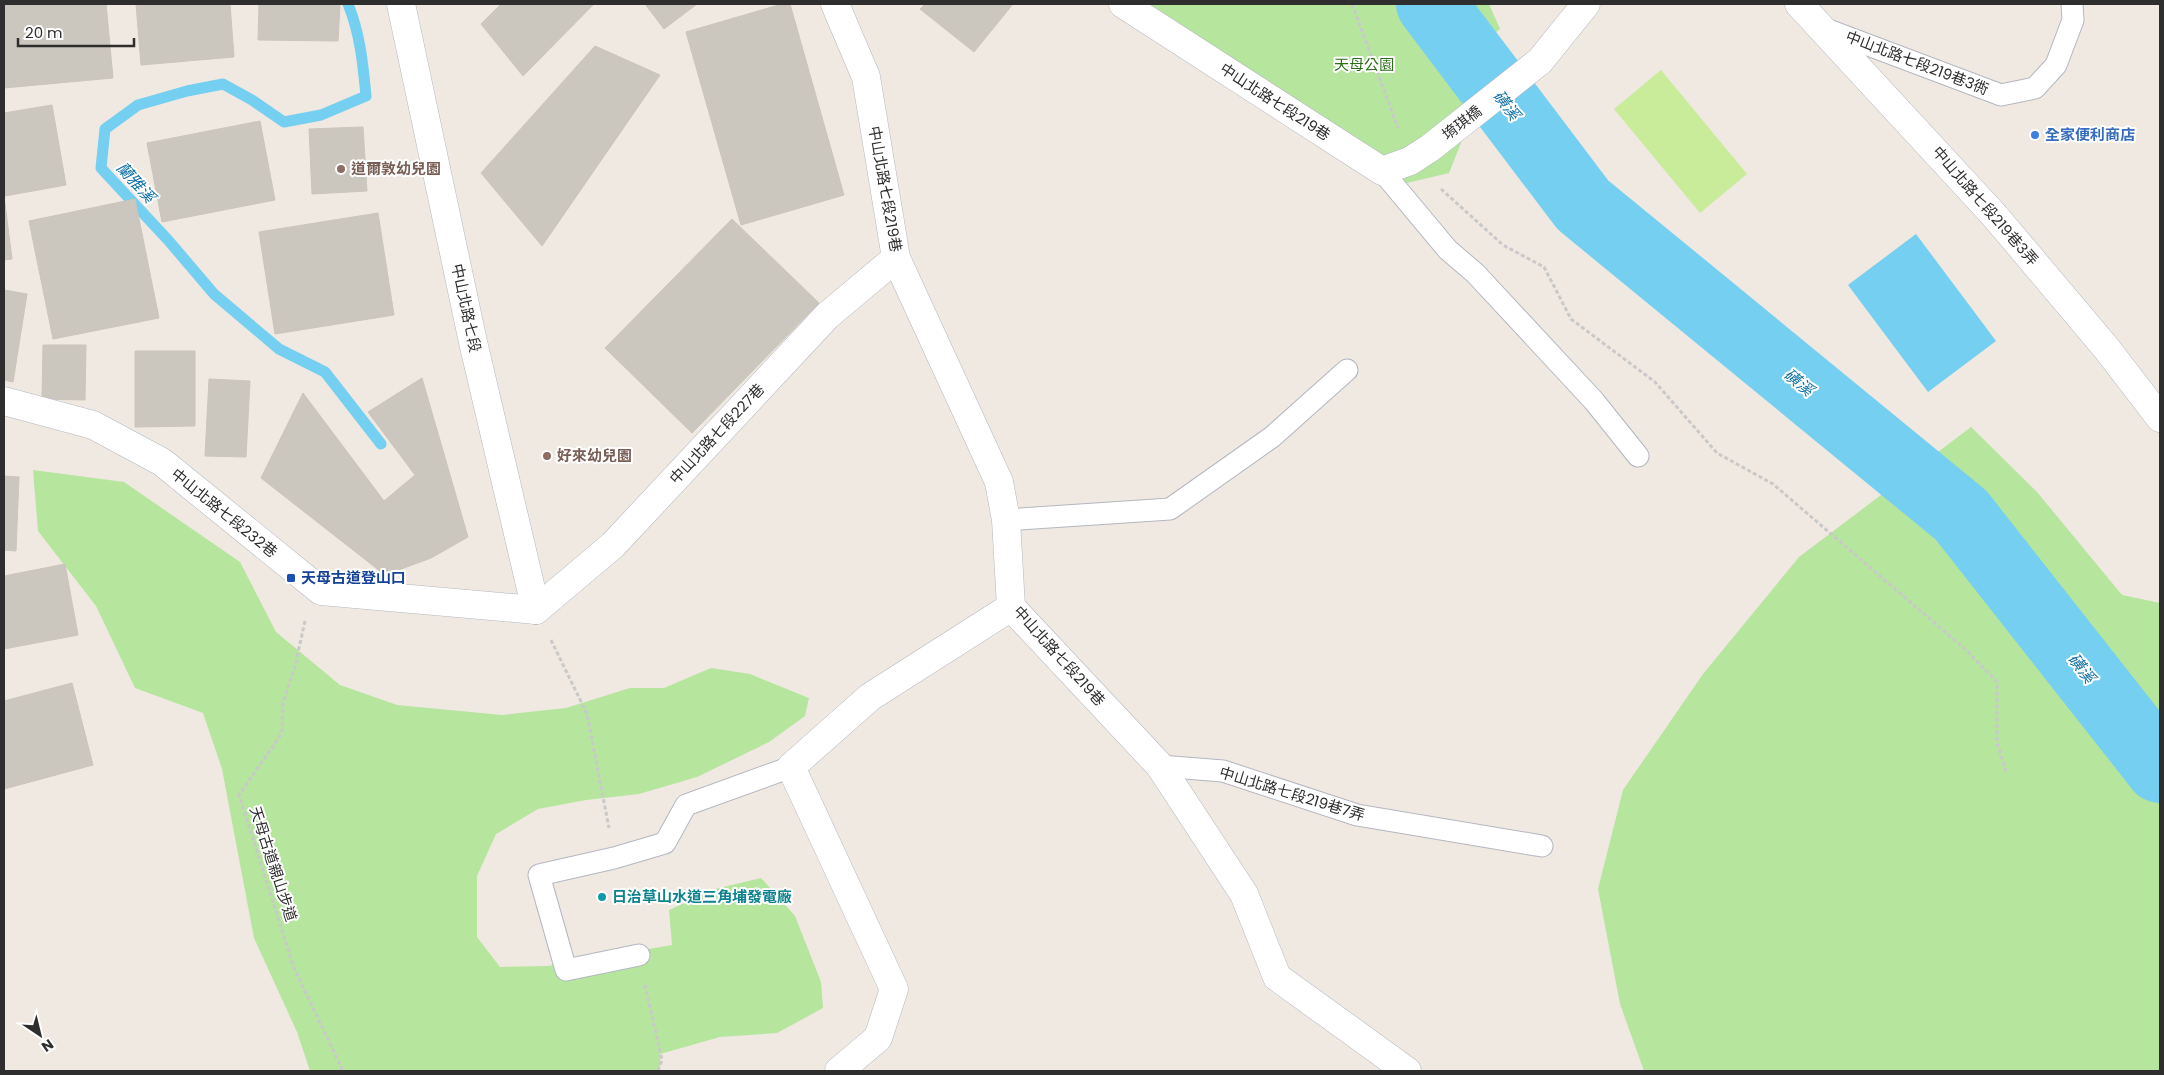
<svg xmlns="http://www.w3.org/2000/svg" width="2164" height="1075" viewBox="0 0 2164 1075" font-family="Poppins,'Noto Sans TC',sans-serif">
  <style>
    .green { fill: #b6e59e }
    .pitch { fill: #c9ec9a }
    .water { fill: #75cff0 }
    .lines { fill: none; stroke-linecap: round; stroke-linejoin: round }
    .stream { stroke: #75cff0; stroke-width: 11 }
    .river { stroke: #75cff0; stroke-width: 70 }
    .building { fill: #cbc7bf; stroke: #cbc5ba }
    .lane-casing { stroke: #b4b7c1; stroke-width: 23 }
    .street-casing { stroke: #b4b7c1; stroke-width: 29 }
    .path { stroke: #c9c9c9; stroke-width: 3; stroke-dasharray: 4 2.5; stroke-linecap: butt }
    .lane { stroke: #fff; stroke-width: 21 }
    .street { stroke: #fff; stroke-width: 28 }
    .shop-dot { fill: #3f7fe0; stroke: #fff; stroke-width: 2 }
    .education-dot { fill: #8d6e63; stroke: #fff; stroke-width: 2 }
    .transit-dot { fill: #1a4fb4; stroke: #fff; stroke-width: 2 }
    .culture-dot { fill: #0f9aa8; stroke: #fff; stroke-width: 2 }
    .labels { text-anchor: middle; stroke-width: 4; stroke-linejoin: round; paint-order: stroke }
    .street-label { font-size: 15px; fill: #2e2e2e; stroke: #fff }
    .park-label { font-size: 15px; fill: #2c6e1b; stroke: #fff }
    .shop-label { font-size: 15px; font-weight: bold; fill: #366cbe; stroke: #fff; text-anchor: start }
    .education-label { font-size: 15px; font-weight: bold; fill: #785e54; stroke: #fff; text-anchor: start }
    .transit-label { font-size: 15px; font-weight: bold; fill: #164399; stroke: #fff; text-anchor: start }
    .culture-label { font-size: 15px; font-weight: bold; fill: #0d838f; stroke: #fff; text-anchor: start }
    .water-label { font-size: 16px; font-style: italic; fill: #0d6fa3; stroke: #fff }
  </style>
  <rect width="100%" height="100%" fill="#efe9e1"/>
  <g class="green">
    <path d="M1140,4h349l11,25 -43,35 7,25 3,39 -18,45 -59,14z"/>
    <path d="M1971,427l66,65 85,103 38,8v468h-516l-24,-67 -22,-115 25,-99 80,-116 96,-117z"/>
    <path d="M33,470l91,12 116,80 36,70 64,53 57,20 105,10 64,-7 64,-20h34l47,-20 39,6 59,24 -4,18 -36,26 -72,35 -58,17 -53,6 -48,9 -42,25 -19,42v61l23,30 48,-1 124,-21 -3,-35 46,-21 46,-11 34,38 26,66 2,26 -46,25 -57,4 -60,17v17h-350l-13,-39 -43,-94 -32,-169 -19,-56 -68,-25 -39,-82 -58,-75z"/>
  </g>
  <path class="pitch" d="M1661,70l86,104 -47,39 -86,-104z"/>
  <path class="water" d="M1916,234l80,107 -68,51 -80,-107z"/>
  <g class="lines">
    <path class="stream" d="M348,4c12,29 15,60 18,92l-45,19 -37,7 -32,-22 -29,-16 -36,7 -49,14 -33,24 -4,39 67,72 46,54 65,55 46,23 56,72"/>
    <path class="river" d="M1431,4l152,201 378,310 199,253"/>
  </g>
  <g class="building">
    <path d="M4,4h102l7,74 -109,10z"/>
    <path d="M136,4h94l4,53 -93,8z"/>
    <path d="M259,4h81l-2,37 -80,-1z"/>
    <path d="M501,4h93l-71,72 -42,-52z"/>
    <path d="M645,4h52l-33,25z"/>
    <path d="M782,4h8l54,191 -103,30 -55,-193z"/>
    <path d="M925,4h88l-39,48 -54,-43z"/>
    <path d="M595,46l65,29 -118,171 -61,-73z"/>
    <path d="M52,105l14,80 -61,11 -1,-83z"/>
    <path d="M260,121l15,79 -113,22 -15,-79z"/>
    <path d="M363,127l4,64 -55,3 -3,-65z"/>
    <path d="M4,196l8,63 -8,1z"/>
    <path d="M135,199l24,119 -106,21 -24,-118z"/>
    <path d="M378,213l16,102 -119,19 -16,-102z"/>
    <path d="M732,219l87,84 -127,130 -87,-85z"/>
    <path d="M4,290l23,4 -14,88 -9,-2z"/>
    <path d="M43,345h43l-1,55 -43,-1z"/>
    <path d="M135,351h60v75l-60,1z"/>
    <path d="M422,378l46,159 -37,21 -46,17 -124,-97 42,-85 81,108 31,-26 -47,-63z"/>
    <path d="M209,379l41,2 -4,76 -41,-1z"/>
    <path d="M4,476l15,1 -3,74 -12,-1z"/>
    <path d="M65,564l13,71 -74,14v-73z"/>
    <path d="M72,683l21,82 -89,24v-88z"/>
  </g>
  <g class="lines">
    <g class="lane-casing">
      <g id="lane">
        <path d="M1823,28l178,67 34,-7 21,-23 17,-45 -1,-16"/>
        <path d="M1382,171l66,79 27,23 119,128 44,55"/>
        <path d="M1006,520l164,-11 102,-72 75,-67"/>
        <path d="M1160,766l63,5 134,44 185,31"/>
        <path d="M639,955l-73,15 -27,-95 75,-17 51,-15 21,-38 105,-38"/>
      </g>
    </g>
    <g class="street-casing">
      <g id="street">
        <path d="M401,4l72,338 63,268"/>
        <path d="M835,4l31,73 30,181 103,224 7,38 5,87 149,159 84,128 33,83 130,94"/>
        <path d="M1123,4l259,167 28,-10 20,-13 110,-87 46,-57"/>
        <path d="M1799,4l195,211 113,134 53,69"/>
        <path d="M4,401l89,24 69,37 159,129 215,19"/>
        <path d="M536,610l77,-65 214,-229 69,-58"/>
        <path d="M839,1071l39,-33 16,-49 -103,-222 79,-70 141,-90"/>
      </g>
    </g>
    <g class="path">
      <path d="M1352,4l46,124"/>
      <path d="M1441,189l62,56 41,22 27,52 84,63 62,71 56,31 193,166 31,32v61l9,28"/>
      <path d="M305,621l-10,45 -12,37 -1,30 -43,62 55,173 49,103"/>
      <path d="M551,640l36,74 22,114"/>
      <path d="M645,985l17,75 -4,11"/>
    </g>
    <use href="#lane" class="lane"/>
    <use href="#street" class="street"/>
  </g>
  <circle class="shop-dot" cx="2035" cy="135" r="5"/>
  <g class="education-dot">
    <circle cx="341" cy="169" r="5"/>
    <circle cx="547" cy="456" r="5"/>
  </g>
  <rect class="transit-dot" x="286" y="573" width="10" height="10" rx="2.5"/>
  <circle class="culture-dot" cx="602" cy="897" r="5"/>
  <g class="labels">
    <g class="street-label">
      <text transform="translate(1917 63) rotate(21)" y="5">中山北路七段219巷3衖</text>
      <text transform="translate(1275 102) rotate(33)" y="5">中山北路七段219巷</text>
      <text transform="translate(1462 123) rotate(-38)" y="5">堉琪橋</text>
      <text transform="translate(885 189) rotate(80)" y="5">中山北路七段219巷</text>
      <text transform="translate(1985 206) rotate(49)" y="5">中山北路七段219巷3弄</text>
      <text transform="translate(466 308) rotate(78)" y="5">中山北路七段</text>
      <text transform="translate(717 434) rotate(-47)" y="5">中山北路七段227巷</text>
      <text transform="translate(224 513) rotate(39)" y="5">中山北路七段232巷</text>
      <text transform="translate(1059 656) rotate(48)" y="5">中山北路七段219巷</text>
      <text transform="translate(1292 794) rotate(17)" y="5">中山北路七段219巷7弄</text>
      <text transform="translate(273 864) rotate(72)" y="5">天母古道親山步道</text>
    </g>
    <g class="park-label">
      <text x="1364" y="70">天母公園</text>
    </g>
    <g class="shop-label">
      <text x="2045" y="140">全家便利商店</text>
    </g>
    <g class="education-label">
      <text x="351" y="174">道爾敦幼兒園</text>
      <text x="557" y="461">好來幼兒園</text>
    </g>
    <g class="transit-label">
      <text x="301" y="583">天母古道登山口</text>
    </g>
    <g class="culture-label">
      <text x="612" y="902">日治草山水道三角埔發電廠</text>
    </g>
    <g class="water-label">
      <text transform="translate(1507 105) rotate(53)" y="6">磺溪</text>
      <text transform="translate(136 182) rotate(48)" y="6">蘭雅溪</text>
      <text transform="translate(1799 382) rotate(39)" y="6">磺溪</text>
      <text transform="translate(2082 668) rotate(52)" y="6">磺溪</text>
    </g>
  </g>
  <rect width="2164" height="1075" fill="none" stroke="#2e2e2e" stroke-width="10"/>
  <g transform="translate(40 1035) rotate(145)" stroke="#ffffff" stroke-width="4" paint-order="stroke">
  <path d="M0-4L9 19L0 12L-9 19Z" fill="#2e2e2e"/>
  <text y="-8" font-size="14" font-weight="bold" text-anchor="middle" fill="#2e2e2e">N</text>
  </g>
  <path d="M18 38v8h116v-8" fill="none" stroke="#2e2e2e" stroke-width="2.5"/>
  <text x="25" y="38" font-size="15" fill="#2e2e2e" stroke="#ffffff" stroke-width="4" paint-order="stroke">20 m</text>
</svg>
